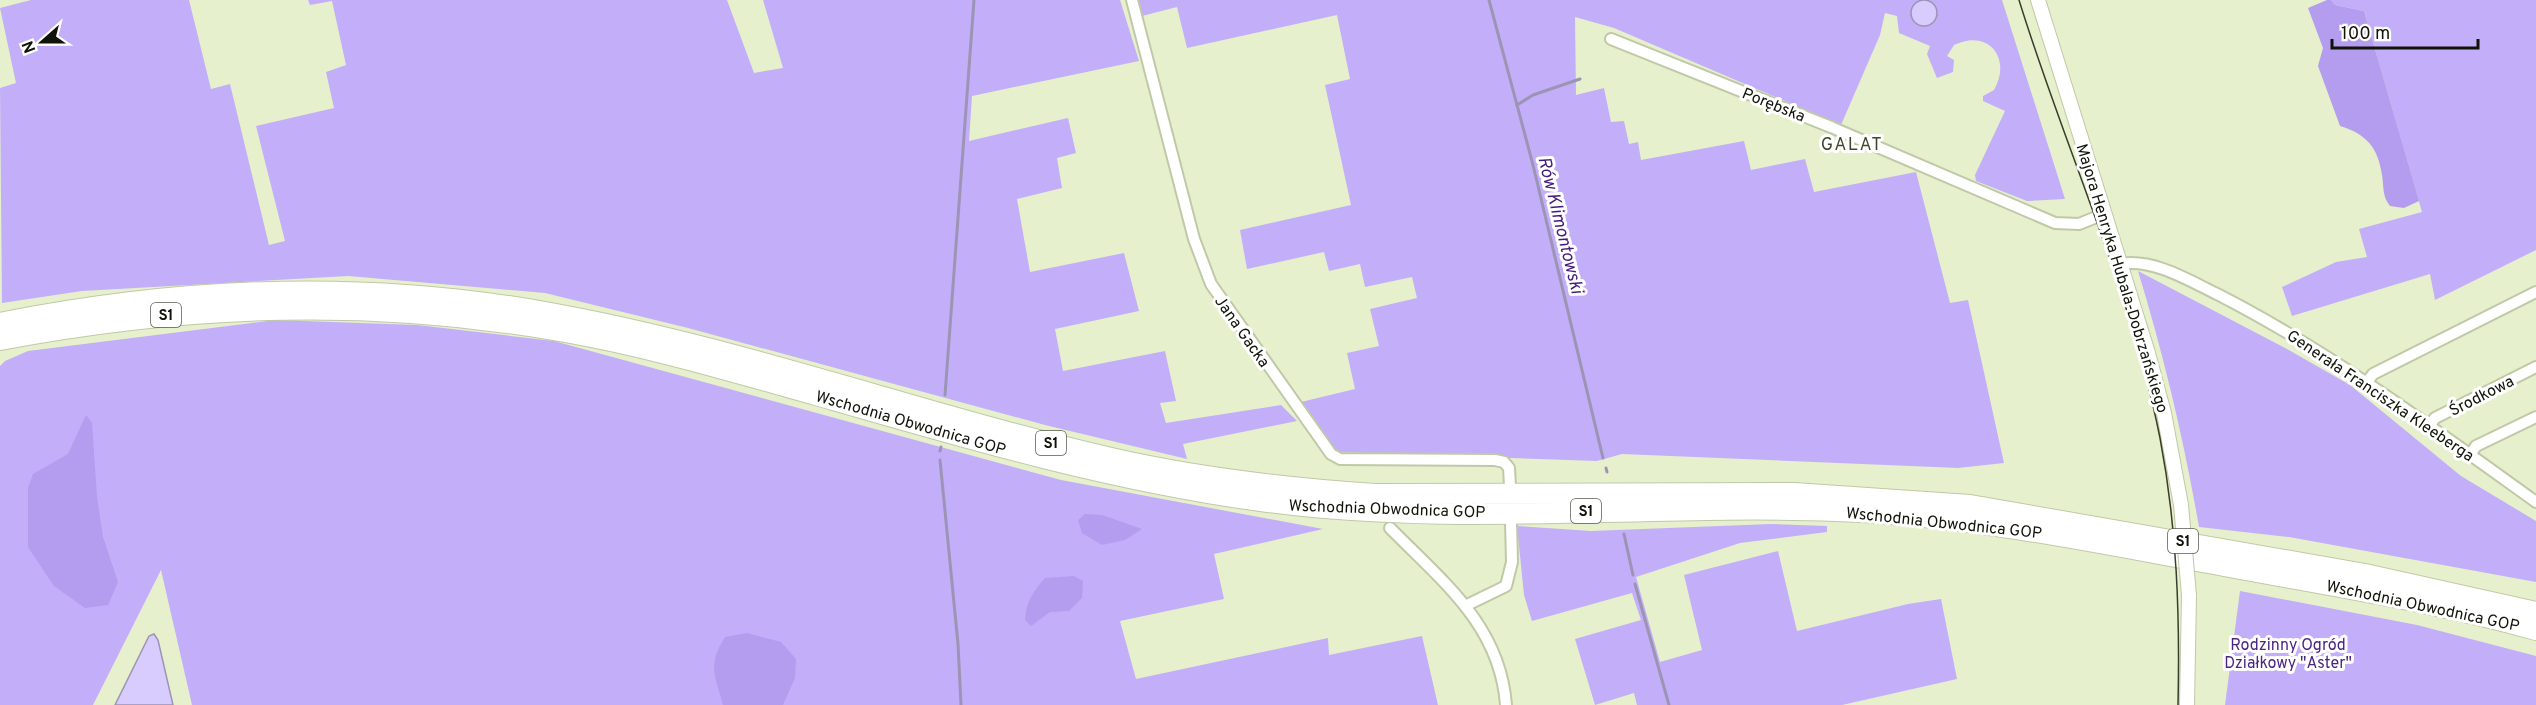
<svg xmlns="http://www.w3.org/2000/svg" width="2536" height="705" viewBox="0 0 2536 705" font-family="Overpass,sans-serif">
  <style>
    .green { fill: #c3aef9 }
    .forest { fill: #b49cef }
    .water { fill: #d8cbfe; stroke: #9c94b4; stroke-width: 1.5 }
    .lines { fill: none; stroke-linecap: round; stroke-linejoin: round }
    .stream { stroke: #9c94b4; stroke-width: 3 }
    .minor-casing { stroke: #c0c9a7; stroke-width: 14 }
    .tertiary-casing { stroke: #c0c9a7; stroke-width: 16 }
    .motorway-casing { stroke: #c0c9a7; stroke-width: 22 }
    .minor { stroke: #fff; stroke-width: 10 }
    .tertiary { stroke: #fff; stroke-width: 14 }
    .motorway { stroke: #fff; stroke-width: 20 }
    .tram { stroke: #383d2c; stroke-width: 1.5 }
    .tertiary-bridge-casing { stroke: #c0c9a7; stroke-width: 16; stroke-linecap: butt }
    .tertiary-bridge { stroke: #fff; stroke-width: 14 }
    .labels { text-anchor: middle; stroke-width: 6; stroke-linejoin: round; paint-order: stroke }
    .shield { fill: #fff; stroke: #585a51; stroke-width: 1.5 }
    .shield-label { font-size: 15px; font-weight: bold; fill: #101307 }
    .street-label { font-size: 16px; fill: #101307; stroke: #fff }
    .park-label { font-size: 16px; fill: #4a2483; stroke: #fff }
    .neighbourhood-label { font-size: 18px; letter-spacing: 1.5px; fill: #3f4629; stroke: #fff }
    .water-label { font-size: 18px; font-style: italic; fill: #431b7b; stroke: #fff }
  </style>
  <rect width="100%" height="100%" fill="#e7f0cd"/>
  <g class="green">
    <path d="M31,0h158l22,89 19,-5 39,161 16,-4 -29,-115 78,-18 -8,-36 20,-7 -14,-64 -22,4 -2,-5h419l27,73 29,-5 -20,-68h357l19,61 -167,35 -3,45 99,-23 8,35 -19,5 5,30 -45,11 13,73 94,-19 15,58 -84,18 8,42 102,-20 11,50 -16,2 6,20 115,-18 16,16 -114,23 4,15 -142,-34 -357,-97 -143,-35 -197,-17 -266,15 -80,12 -2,-215 16,-5 -16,-75z"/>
    <path d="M1138,0h864l63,199 -38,2 -51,-20 -1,-6 30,-64 -22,-10v-5l11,-6c18,-31 -5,-62 -40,-45l-7,11 7,4 -1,12 -16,6 -10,-24 3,-8 -31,-13 -2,-17 -12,-3 -5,22 -39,90 -227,-97 -39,-11 1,78 28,-7 7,34 13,-1 5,23 9,-2 3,18 103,-19 7,29 54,-11 9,33 102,-20 34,131 18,-3 36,163 -46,5 -336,-14 -25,7 -260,-9 -36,-50 54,-13 -8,-36 32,-7 -9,-37 47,-11 -5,-21 -47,10 -5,-23 -31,7 -5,-19 -77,17 -7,-39 111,-25 -26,-120 25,-6 -13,-64 -150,33 -10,-41 -35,9z"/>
    <path d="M2331,0h205v250l-101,50 -5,-26 -138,42 -10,-29 54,-25 31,-5 -8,-28 63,-17 -58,-201 -29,-6z"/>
    <path d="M2138,271l149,78 63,36 111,91 75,45v61l-247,-45 -90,-10c-15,-87 -35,-171 -61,-256z"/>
    <path d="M276,320l141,5 137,16 507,139 262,49 -109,25 10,45 -104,22 16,58 192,-41 1,17 93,-19 16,69h-1246l-31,-135 -68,135h-93v-339l5,-5 23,-10z"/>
    <path d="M1771,524l56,2v6l-87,11 -104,34 24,85 42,-12 -18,-75 94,-24 19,80 111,-27 33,-5 16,80 -115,26h-205l-3,-12 -39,12 -20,-66 66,-19 -9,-27 -100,28 -8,-26 -7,-69 74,5z"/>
    <path d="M2240,591l177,34 119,31v49h-311z"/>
  </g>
  <g class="forest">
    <path d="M2327,0h4l4,5 29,6 55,190 -15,7 -14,-2c-8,-10 -6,-19 -8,-31 -4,-28 -16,-41 -42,-49l-22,-60 5,-18 -15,-40z"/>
    <path d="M86,415l6,8 5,74 6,40 15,45 -10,23 -23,3 -31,-22 -26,-39v-59l5,-14 35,-20z"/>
    <path d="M1085,514l17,1 40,14 -17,11 -23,5 -20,-12 -4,-13z"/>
    <path d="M1074,576l9,5 -1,17 -13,13 -19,1 -19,14 -6,-6c1,-18 8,-28 20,-42z"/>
    <path d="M747,633l34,9 15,17 -1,19 -12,27h-60c-8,-31 -16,-39 2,-68z"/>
  </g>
  <g class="water">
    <circle cx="1924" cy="13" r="13"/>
    <path d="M154,634l4,6 15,65h-58l34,-69z"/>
  </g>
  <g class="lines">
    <g class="stream">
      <path d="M1489,0l44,165 70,293"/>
      <path d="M1517,105l16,-10 47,-16"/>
      <path d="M945,395l29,-395"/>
      <path d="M940,451l1,-4"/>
      <path d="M940,460l18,184 3,61"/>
      <path d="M1606,468l1,4"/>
      <path d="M1624,534l9,41"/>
      <path d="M1635,584l34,121"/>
    </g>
    <g class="minor-casing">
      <g id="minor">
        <path d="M1132,0l62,239 17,45 120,170 9,5 155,1 9,2 5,6 1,18"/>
        <path d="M1611,39l220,88 224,96 24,1 25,-10"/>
        <path d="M2121,264c32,-6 69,17 98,31 113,58 214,133 317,207"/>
        <path d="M2367,382l6,-8 163,-82"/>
        <path d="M2429,426l6,-8 101,-51"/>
        <path d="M2470,455l6,-9 60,-29"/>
        <path d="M1390,528c52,53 110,97 116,177"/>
        <path d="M1467,605l39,-19 6,-24 -1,-40"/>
      </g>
    </g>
    <g class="tertiary-casing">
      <g id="tertiary">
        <path d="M2038,0l110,353 16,60 17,92"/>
        <path d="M2187,705l2,-110"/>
      </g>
    </g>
    <g class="motorway-casing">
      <g id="motorway">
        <path d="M0,323c180,-36 365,-43 545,-11 192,34 376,102 566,146 87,20 175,30 264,36l419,-1 176,12 395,69 171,38"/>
        <path d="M0,340c190,-36 374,-42 565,-8 85,15 168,40 251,63 149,43 298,87 452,107 187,25 380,2 568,9 130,4 256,31 383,54 106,20 213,36 317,65"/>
      </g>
    </g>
    <use href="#minor" class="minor"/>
    <use href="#tertiary" class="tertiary"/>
    <use href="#motorway" class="motorway"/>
    <path class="tram" d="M2019,0c45,146 111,287 141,438 17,89 20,176 18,267"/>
    <g class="tertiary-bridge-casing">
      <path id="tertiary-bridge" d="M2181,505l8,90"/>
    </g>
    <use href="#tertiary-bridge" class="tertiary-bridge"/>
  </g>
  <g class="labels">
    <g class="shield">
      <rect x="151" y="303" width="30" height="24" rx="4.5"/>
      <rect x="1036" y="431" width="30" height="24" rx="4.5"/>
      <rect x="1571" y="499" width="30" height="24" rx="4.5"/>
      <rect x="2168" y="529" width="30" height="24" rx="4.5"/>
    </g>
    <g class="shield-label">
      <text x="166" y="320">S1</text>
      <text x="1051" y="448">S1</text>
      <text x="1586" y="516">S1</text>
      <text x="2183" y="546">S1</text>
    </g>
    <g class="street-label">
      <text transform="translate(1774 104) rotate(22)" y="6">Porębska</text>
      <text transform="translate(2123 278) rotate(73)" y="6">Majora Henryka Hubala-Dobrzańskiego</text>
      <text transform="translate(1243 331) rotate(55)" y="6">Jana Gacka</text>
      <text transform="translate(2381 395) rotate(34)" y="6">Generała Franciszka Kleeberga</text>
      <text transform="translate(2481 395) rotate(-27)" y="6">Środkowa</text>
      <text transform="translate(911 422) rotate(16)" y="6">Wschodnia Obwodnica GOP</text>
      <text transform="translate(1387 508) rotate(2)" y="6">Wschodnia Obwodnica GOP</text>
      <text transform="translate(1944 522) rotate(6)" y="6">Wschodnia Obwodnica GOP</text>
      <text transform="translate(2423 605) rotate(12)" y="6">Wschodnia Obwodnica GOP</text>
    </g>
    <g class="park-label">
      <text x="2288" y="650">Rodzinny Ogród<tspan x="2288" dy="18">Działkowy "Aster"</tspan></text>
    </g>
    <g class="neighbourhood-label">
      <text x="1852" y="150">GALAT</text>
    </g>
    <g class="water-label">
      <text transform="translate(1561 225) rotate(76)" y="6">Rów Klimontowski</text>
    </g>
  </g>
  <g transform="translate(42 42) rotate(249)" stroke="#ffffff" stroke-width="4.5" paint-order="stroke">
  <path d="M0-4.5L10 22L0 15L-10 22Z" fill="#101307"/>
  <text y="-9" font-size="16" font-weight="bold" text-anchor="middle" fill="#101307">N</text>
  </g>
  <path d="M2332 39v9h146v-9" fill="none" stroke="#101307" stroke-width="3"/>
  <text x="2341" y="39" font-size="18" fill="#101307" stroke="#ffffff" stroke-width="4.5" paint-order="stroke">100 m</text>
</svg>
